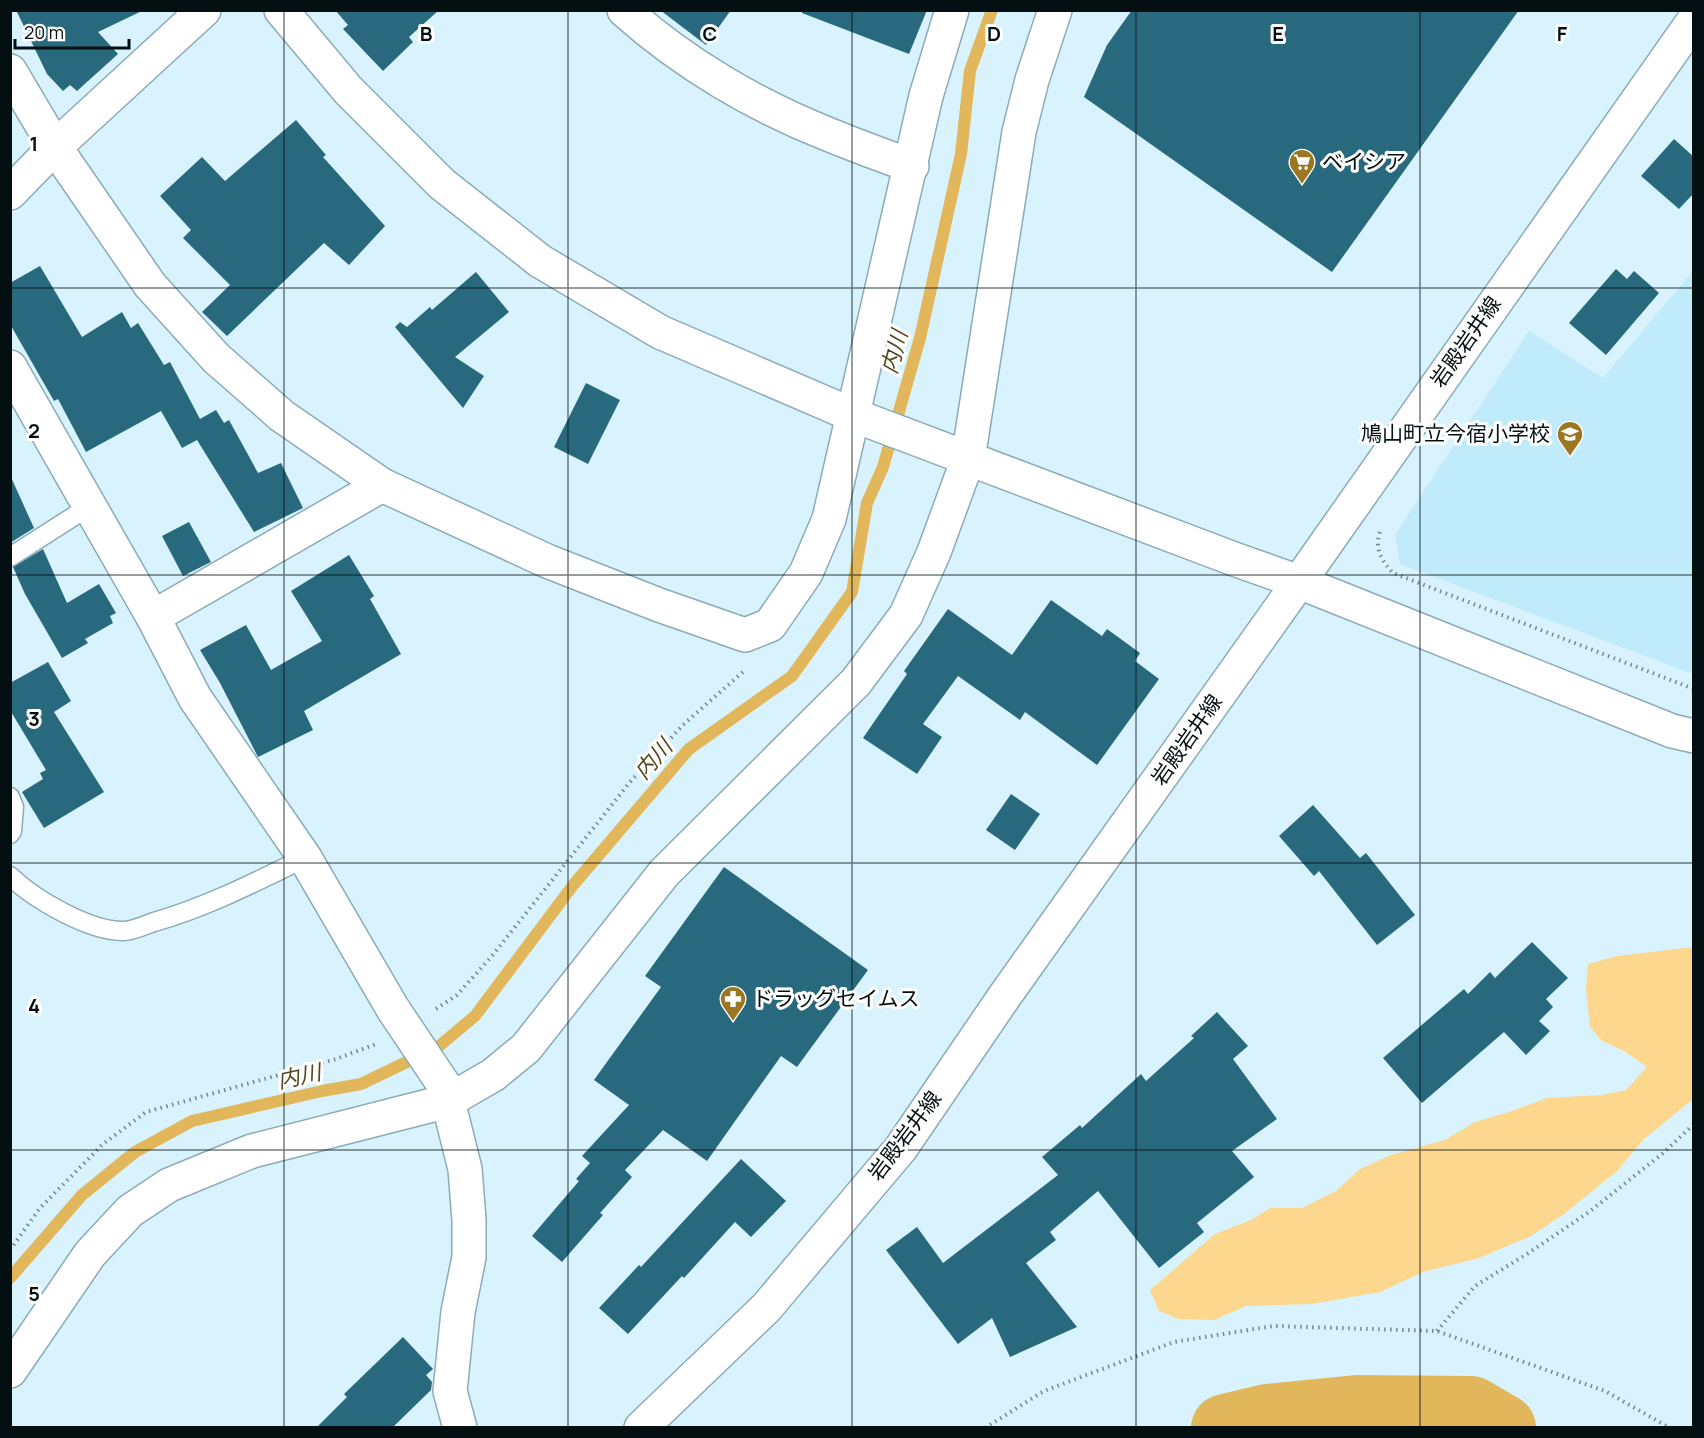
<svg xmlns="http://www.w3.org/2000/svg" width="1704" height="1438" viewBox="0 0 1704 1438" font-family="Manrope,'Noto Sans JP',sans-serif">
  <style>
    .built { fill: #c0ebfa }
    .green { fill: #fdd78d }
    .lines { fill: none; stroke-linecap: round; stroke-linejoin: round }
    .stream { stroke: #e2b75c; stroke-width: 12 }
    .river { stroke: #e2b75c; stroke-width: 68 }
    .building { fill: #28697d }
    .service-casing { stroke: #8cabb7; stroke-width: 21 }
    .minor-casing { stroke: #8cabb7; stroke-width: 36 }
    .tertiary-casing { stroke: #8cabb7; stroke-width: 36 }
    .secondary-casing { stroke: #8cabb7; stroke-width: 36 }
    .path { stroke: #74888f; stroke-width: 4; stroke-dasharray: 1.5 4.5; stroke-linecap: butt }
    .service { stroke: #fff; stroke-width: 18 }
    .minor { stroke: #fff; stroke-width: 33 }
    .tertiary { stroke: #fff; stroke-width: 33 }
    .secondary { stroke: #fff; stroke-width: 33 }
    .grid { fill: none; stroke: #040f12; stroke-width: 1.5; stroke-opacity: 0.55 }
    .labels { text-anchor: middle; stroke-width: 6; stroke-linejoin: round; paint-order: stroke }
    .poi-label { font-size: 21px; fill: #040f12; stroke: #fff; text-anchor: start }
    .street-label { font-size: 21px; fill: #040f12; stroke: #fff }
    .water-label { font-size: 22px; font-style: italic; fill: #56441e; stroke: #fff }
    .grid-label { font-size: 20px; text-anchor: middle; font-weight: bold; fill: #040f12; stroke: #fff; stroke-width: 6; stroke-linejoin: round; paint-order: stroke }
  </style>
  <rect width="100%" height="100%" fill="#d8f3fd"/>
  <path class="built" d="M1693,271v403l-293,-110 -5,-29 134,-204 74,47z"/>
  <path class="green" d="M1693,947v152l-50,41 -26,31 -53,43 -33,22 -52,22 -56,14 -43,20 -68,12 -66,2 -32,14 -36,-1 -19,-8 -9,-21 65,-56 38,-15 17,-11h32l34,-17 24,-22 31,-14 54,-15 30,-18 37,-11 35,-13 55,-3 24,-5 21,-23 -23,-16 -22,-10 -12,-14 -4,-39 2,-24 29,-8z"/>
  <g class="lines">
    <path class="stream" d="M10,1278l72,-83 53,-43 57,-31 130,-30 39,-7 77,-37 37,-31 99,-132 115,-135 103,-73 60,-84 15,-89 16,-36 37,-129 41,-184 9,-83 22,-61"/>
    <path class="river" d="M1225,1428l42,-10 90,-9 114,1 31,18"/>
  </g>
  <g class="building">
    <path d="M16,10h128l-46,22 20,22 -41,37 -7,-6 -7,6 -16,-17z"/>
    <path d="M335,10h104l-30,27 4,5 -30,29 -40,-42 5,-4z"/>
    <path d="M660,10h71l-25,35z"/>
    <path d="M802,10h125l-18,44 -107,-41z"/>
    <path d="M1132,10h387l-187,262 -248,-175 23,-52z"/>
    <path d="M296,120l30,35 -3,2 62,69 -36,39 -25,-22 -97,93 -25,-24 28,-27 -47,-47 8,-8 -31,-34 42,-39 23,24z"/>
    <path d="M1674,139l20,18v36l-15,16 -38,-33z"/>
    <path d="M40,266l42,71 40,-25 9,16 7,-5 26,42 6,-3 30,57 16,-9 8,13 5,-3 29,53 23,-10 22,45 -49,24 -57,-92 -15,8 -21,-37 -75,41 -28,-53 -4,2 -44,-77v-41z"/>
    <path d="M1616,269l11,10 7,-8 25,22 -53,62 -37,-32z"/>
    <path d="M476,272l33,40 -54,45 29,19 -21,32 -68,-81 5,-5 7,5 23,-20 2,3z"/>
    <path d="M586,383l34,17 -32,64 -34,-17z"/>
    <path d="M10,475l24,53 -24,15z"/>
    <path d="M189,522l22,40 -28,14 -21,-40z"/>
    <path d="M43,549l24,54 32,-19 17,29 -6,3 3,7 -28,16 3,4 -26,15 -37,-64 -12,-27z"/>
    <path d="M349,555l25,41 -4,3 31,55 -97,57 9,19 -55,27 -38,-74 -20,-33 46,-25 25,45 51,-29 -31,-50z"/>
    <path d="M1051,600l51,36 5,-7 33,24 -5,8 24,18 -62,86 -72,-53 -5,8 -62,-44 -35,48 19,13 -25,37 -54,-36 44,-64 -3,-3 44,-62 64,46z"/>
    <path d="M48,662l23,39 -17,11 50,80 -60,36 -22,-36 21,-13 -3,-6 6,-3 -36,-60v-27z"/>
    <path d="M1011,794l29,20 -25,36 -29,-20z"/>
    <path d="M1313,805l47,53 6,-5 49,62 -38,30 -58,-74 -5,5 -35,-40z"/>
    <path d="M724,867l144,103 -71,97 -16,-11 -74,105 -44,-31 -38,40 7,7 -32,36 3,2 -41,47 -30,-26 47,-55 -3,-2 14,-16 -8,-7 47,-51 -35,-25 67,-93 -16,-11z"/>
    <path d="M1532,942l36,36 -22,21 7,8 -14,14 11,10 -24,24 -22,-23 -82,71 -39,-45 81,-69 4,5 22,-22 5,6z"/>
    <path d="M1217,1012l31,34 -15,13 44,60 -45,32 22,26 -57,46 7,9 -45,36 -61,-77 -48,41 6,8 -30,23 51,64 -67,30 -18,-39 -34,26 -72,-94 31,-23 26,36 115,-88 -16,-18 38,-32 2,3 59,-54 5,7 48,-43 -3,-2z"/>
    <path d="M741,1159l45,42 -35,36 -16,-15 -51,56 -2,-2 -54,58 -29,-26 40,-43 2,2z"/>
    <path d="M403,1337l30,32 -7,6 6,7 -1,8 -39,38h-76l31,-31 -3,-3z"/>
  </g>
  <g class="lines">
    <g class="service-casing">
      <g id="service">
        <path d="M10,557l80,-51"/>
        <path d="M10,797l4,10 -2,24 -2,3"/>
        <path d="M10,876c25,24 79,55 113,55 10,0 22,-6 31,-9 53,-15 101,-40 151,-64"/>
      </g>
    </g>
    <g class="minor-casing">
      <g id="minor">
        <path d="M624,10c59,53 132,96 206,125 27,11 54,21 82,31"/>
        <path d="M10,71l45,76 95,138 66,73 66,58 100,69 165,76 112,44 86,30 25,-10 36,-52 23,-54 97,-423 26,-86"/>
        <path d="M10,193l45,-46 149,-137"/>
        <path d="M10,367l143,250 42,81 110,160 88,151 51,76 21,84 4,51v37l-11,55 -8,79 10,37"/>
        <path d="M1299,582l373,149 22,5"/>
        <path d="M153,617l229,-132"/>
        <path d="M10,1371l80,-117 40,-43 39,-26 83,-34 196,-50 45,-26 33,-27 138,-175 192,-191 50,-67 28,-63 34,-93 51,-327 13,-52 23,-70"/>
      </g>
    </g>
    <g class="tertiary-casing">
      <path id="tertiary" d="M281,10l67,80 94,94 98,77 120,71 193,83 381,144 65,23"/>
    </g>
    <g class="secondary-casing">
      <path id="secondary" d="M641,1428l125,-120 135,-160 103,-151 295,-415 395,-562"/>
    </g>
    <g class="path">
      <path d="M1380,532c-6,17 2,29 13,41l301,116"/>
      <path d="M436,1009l21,-14 35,-39 138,-174 53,-57 62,-55"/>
      <path d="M10,1250l30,-42 63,-64 43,-32 190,-53 40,-15"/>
      <path d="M1437,1331l38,-45 52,-32 62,-42 73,-58 32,-30"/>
      <path d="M985,1428l59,-37 130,-49 99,-16 164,5 168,60 65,37"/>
    </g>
    <use href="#service" class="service"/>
    <use href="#minor" class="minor"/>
    <use href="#tertiary" class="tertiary"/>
    <use href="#secondary" class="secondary"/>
  </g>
  <path class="grid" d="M284,10v1418M568,10v1418M852,10v1418M1136,10v1418M1420,10v1418M10,288h1684M10,575h1684M10,863h1684M10,1150h1684"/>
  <defs>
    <g id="supermarket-pin" transform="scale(1.35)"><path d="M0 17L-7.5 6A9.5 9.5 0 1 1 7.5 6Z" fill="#9c7723" stroke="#fff"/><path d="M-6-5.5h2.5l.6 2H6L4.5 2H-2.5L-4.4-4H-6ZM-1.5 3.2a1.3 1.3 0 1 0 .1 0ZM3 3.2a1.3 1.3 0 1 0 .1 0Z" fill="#fff"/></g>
    <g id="school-pin" transform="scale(1.35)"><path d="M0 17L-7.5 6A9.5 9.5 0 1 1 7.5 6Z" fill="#9c7723" stroke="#fff"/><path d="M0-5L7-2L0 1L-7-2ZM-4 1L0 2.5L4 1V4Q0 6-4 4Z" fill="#fff"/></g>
    <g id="pharmacy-pin" transform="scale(1.35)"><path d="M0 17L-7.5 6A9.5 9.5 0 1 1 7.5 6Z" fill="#9c7723" stroke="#fff"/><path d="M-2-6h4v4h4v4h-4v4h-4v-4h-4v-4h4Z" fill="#fff"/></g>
  </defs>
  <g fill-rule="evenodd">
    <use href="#supermarket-pin" x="1302" y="162"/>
    <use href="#school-pin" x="1570" y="434"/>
    <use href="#pharmacy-pin" x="733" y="999"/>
  </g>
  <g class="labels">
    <g class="poi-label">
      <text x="1322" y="169">ベイシア</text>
      <text x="1550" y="441" text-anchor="end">鳩山町立今宿小学校</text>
      <text x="752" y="1006">ドラッグセイムス</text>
    </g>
    <g class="street-label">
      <text transform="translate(1466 342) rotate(-55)" y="7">岩殿岩井線</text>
      <text transform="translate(1187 740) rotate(-55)" y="7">岩殿岩井線</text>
      <text transform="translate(905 1136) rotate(-53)" y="7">岩殿岩井線</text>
    </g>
    <g class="water-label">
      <text transform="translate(894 352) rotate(-75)" y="8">内川</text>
      <text transform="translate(653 759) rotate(-49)" y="8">内川</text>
      <text transform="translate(299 1076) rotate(-12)" y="8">内川</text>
    </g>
  </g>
  <g class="grid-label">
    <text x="426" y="41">B</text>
    <text x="710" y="41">C</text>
    <text x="994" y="41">D</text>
    <text x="1278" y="41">E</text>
    <text x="1562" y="41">F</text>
    <text x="34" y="151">1</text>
    <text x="34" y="438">2</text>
    <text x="34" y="726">3</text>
    <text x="34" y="1013">4</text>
    <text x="34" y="1301">5</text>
  </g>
  <rect width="1704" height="1438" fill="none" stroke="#040f12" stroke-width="24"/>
  <path d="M15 39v9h114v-9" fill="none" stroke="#040f12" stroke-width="3"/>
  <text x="24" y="39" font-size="18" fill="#040f12" stroke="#ffffff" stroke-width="4.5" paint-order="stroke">20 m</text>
</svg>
